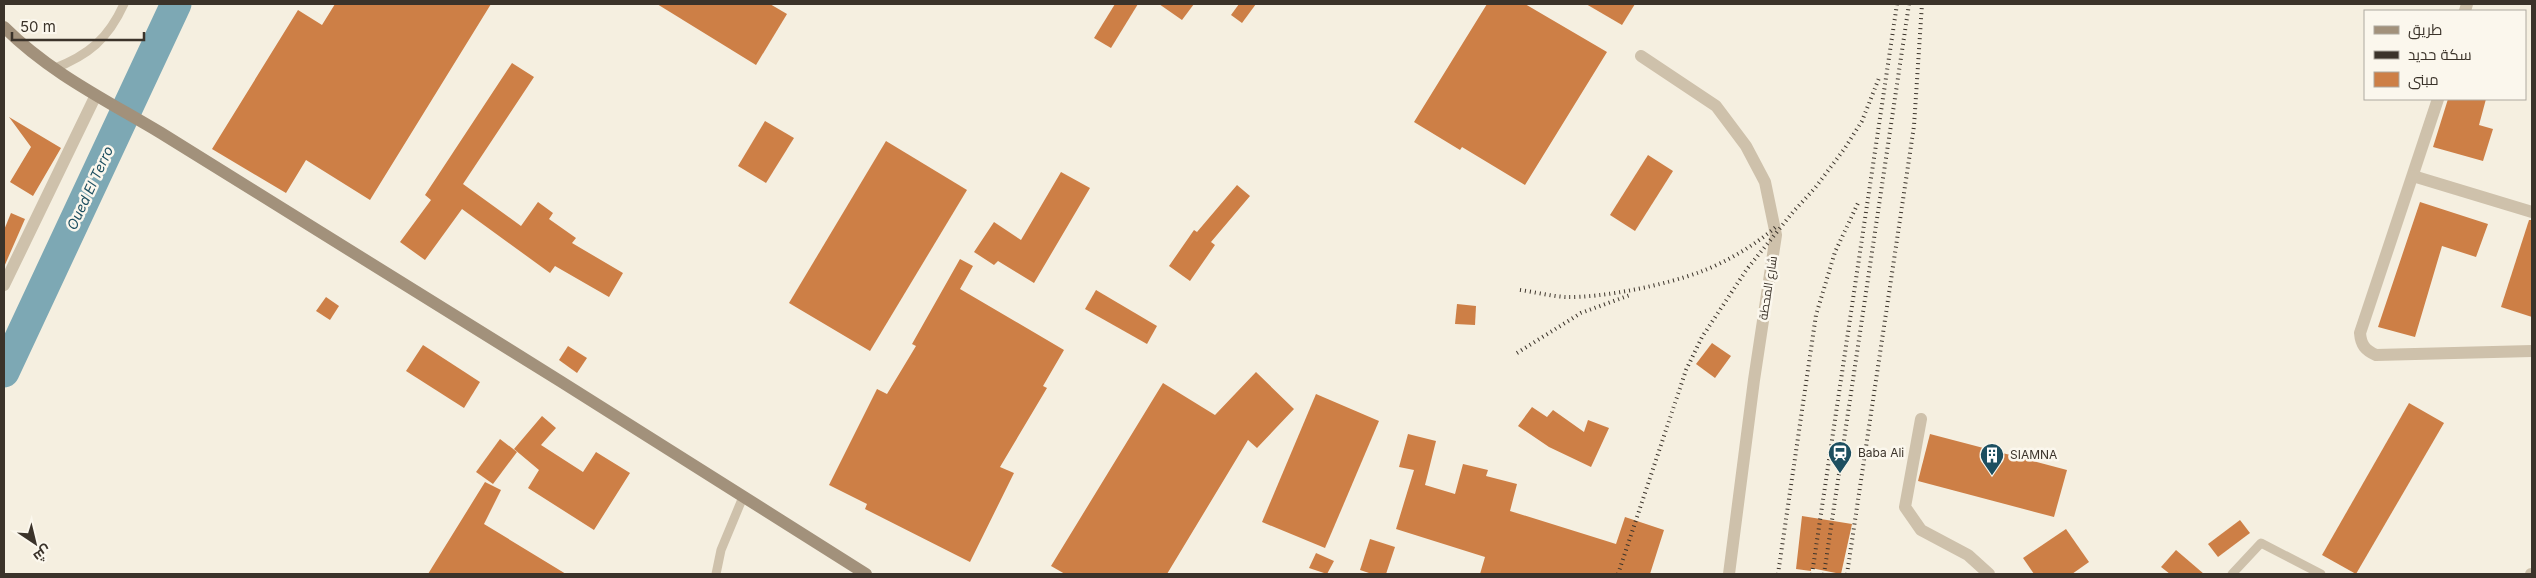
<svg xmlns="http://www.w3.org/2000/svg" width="2536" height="578" viewBox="0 0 2536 578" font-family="Inter,Cairo,sans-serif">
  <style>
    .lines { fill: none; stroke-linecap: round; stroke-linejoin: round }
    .river { stroke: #7da8b4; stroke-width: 31 }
    .building { fill: #cd7f46 }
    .service { stroke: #cec1ab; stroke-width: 9 }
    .minor { stroke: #cec1ab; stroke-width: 12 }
    .secondary { stroke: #a2917b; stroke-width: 12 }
    .rail { stroke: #3b332a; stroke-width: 4; stroke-dasharray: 1 4; stroke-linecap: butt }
    .labels { text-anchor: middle; stroke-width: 5; stroke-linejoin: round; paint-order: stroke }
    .street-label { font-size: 12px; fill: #3b332a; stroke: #fbf7ed }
    .poi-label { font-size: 12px; fill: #3b332a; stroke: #fbf7ed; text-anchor: start }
    .water-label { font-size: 14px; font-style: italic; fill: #1d4f60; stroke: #fbf7ed }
  </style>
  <rect width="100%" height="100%" fill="#f5efe0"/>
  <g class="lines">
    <path class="river" d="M4,372l172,-368"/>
  </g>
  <g class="building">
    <path d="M335,4h156l-121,196 -64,-40 -20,33 -74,-44 86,-139 24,15z"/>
    <path d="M657,4h113l17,10 -31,51z"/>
    <path d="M1115,4h23l-27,44 -17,-10z"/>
    <path d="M1159,4h35l-12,16z"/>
    <path d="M1239,4h17l-14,19 -11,-8z"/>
    <path d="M1487,4h38l82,48 -82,133 -63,-38 -2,3 -46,-28z"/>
    <path d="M1586,4h49l-13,21z"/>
    <path d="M512,63l22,14 -71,107 58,42 17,-24 15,11 -4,6 27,19 -4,5 51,30 -14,24 -54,-31 -5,7 -88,-64 -37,51 -25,-18 31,-42 -6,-5z"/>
    <path d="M2448,99h38l-7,26 14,4 -10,32 -50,-14z"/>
    <path d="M9,117l52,31 -28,48 -23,-14 21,-35z"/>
    <path d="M765,121l29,17 -28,45 -28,-17z"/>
    <path d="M886,141l81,49 -97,161 -81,-48z"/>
    <path d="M1648,155l25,16 -38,60 -25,-16z"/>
    <path d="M1061,172l29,16 -56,95 -36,-22 -4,4 -20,-13 20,-30 27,18z"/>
    <path d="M1237,185l13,11 -39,46 4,3 -25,36 -21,-15 25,-36 3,2z"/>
    <path d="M2420,202l68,22 -12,33 -34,-11 -27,91 -37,-10z"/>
    <path d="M11,213l14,6 -21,48v-37z"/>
    <path d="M2529,220h3v97l-31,-10z"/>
    <path d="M960,259l13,7 -13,23 104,61 -21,36 4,2 -47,79 14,6 -44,89 -105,-53 2,-5 -38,-19 48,-96 10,5 29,-48 -4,-2z"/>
    <path d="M1096,290l61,36 -10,18 -62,-35z"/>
    <path d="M326,297l13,9 -9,14 -14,-9z"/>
    <path d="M1457,304l19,2 -1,19 -20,-1z"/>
    <path d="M1712,343l19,13 -16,22 -19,-14z"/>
    <path d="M423,345l57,37 -16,26 -58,-37z"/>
    <path d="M568,346l19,12 -10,15 -18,-13z"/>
    <path d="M1256,372l38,37 -37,39 -9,-8 -81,134h-102l-14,-8 112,-183 52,32z"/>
    <path d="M1316,394l63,27 -54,127 -63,-26z"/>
    <path d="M2409,403l35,20 -88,151 -34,-19z"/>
    <path d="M1532,407l15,10 6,-7 31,22 4,-12 21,8 -18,39 -42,-20 -31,-21z"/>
    <path d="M542,416l14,12 -15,17 42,27 13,-20 34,21 -36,57 -66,-42 11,-18 -25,-21z"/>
    <path d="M1408,434l28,7 -11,44 30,9 8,-30 25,6 -2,6 31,8 -7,27 106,33 9,-27 39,13 -14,44h-170l5,-17 -89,-28 18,-59 -15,-3z"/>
    <path d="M1930,434l137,36 -13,47 -136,-36z"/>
    <path d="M500,439l17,13 -24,32 -17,-12z"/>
    <path d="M485,482l16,8 -17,34 82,50h-138z"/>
    <path d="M1802,516l50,8 -11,50 -30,-6v3l-15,-2z"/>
    <path d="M2240,520l10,13 -32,24 -10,-13z"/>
    <path d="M2066,529l23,33 -17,12h-38l-11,-16z"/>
    <path d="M1370,539l25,8 -9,27h-14l-12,-4z"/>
    <path d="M2176,550l28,24h-34l-9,-7z"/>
    <path d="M1316,553l18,8 -7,13 -18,-6z"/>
  </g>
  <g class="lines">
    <g class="service">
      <path d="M53,69c36,-14 55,-30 71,-65"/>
      <path d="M716,574l5,-24 22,-53"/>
      <path d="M2232,574l29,-31 60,31"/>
    </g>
    <g class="minor">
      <path d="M2465,11l2,-7"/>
      <path d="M1641,56l75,50 30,40 19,36 11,53 -22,145 -25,194"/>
      <path d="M2438,99l-78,234c1,12 5,17 16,22l156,-4"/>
      <path d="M2413,176l119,36"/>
      <path d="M4,285l91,-188"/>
      <path d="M1921,419l-16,88 16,23 47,25 21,19"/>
      <path d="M2531,574h1"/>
    </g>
    <path class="secondary" d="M4,27c46,46 102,73 157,106l399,248 306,193"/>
    <g class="rail">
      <path d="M1520,290c15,2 30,6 45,7 38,1 100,-12 135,-25 27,-10 57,-28 78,-47"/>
      <path d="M1517,353l64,-40 49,-18"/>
      <path d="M1618,574l68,-204 16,-33 45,-68 46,-57 22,-24 30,-40 17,-27 17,-43"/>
      <path d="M1778,574l38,-259 19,-63 24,-51"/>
      <path d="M1812,574l85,-570"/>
      <path d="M1824,574l85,-570"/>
      <path d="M1847,574l67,-448 8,-122"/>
    </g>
  </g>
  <defs>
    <g id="station-pin" transform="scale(1.25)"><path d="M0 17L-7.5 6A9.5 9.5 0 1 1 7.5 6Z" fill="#1d4f60" stroke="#fbf7ed"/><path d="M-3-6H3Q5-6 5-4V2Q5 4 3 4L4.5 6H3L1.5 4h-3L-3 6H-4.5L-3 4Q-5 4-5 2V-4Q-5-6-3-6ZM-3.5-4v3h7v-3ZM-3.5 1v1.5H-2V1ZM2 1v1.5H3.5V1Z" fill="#fff"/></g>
    <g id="building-pin" transform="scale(1.25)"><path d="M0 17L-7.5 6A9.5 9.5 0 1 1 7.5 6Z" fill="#1d4f60" stroke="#fbf7ed"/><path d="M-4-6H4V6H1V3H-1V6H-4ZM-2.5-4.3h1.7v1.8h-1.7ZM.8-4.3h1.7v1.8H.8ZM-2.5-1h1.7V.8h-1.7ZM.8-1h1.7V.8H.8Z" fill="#fff"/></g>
  </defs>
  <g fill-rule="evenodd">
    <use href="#station-pin" x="1840" y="453"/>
    <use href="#building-pin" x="1992" y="455"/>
  </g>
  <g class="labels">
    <g class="street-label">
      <text transform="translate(1768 288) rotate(-81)" y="4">شارع المحطة</text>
    </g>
    <g class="poi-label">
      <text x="1858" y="457">Baba Ali</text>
      <text x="2010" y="459">SIAMNA</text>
    </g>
    <g class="water-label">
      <text transform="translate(90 188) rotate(-65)" y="5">Oued El Terro</text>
    </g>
  </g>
  <rect width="2536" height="578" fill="none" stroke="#3b332a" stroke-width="10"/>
  <rect x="2364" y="10" width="162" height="90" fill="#fbf7ed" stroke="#aea99f"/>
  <rect x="2374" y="26" width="25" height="8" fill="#a2917b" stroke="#aea99f"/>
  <text x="2408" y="35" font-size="15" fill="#3b332a">طريق</text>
  <rect x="2374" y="51" width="25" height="8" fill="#3b332a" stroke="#aea99f"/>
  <text x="2408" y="60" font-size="15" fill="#3b332a">سكة حديد</text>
  <rect x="2374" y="72" width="25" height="15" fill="#cd7f46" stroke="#aea99f"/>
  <text x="2408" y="85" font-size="15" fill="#3b332a">مبنى</text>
  <g transform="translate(35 543) rotate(145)" stroke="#fbf7ed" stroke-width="4" paint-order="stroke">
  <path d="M0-4L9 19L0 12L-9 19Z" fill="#3b332a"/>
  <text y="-8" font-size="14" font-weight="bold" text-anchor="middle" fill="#3b332a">ش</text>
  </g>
  <path d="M12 32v8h132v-8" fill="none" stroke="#3b332a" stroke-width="2.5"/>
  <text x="20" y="32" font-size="15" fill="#3b332a" stroke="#fbf7ed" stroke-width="4" paint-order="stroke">50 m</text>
</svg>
